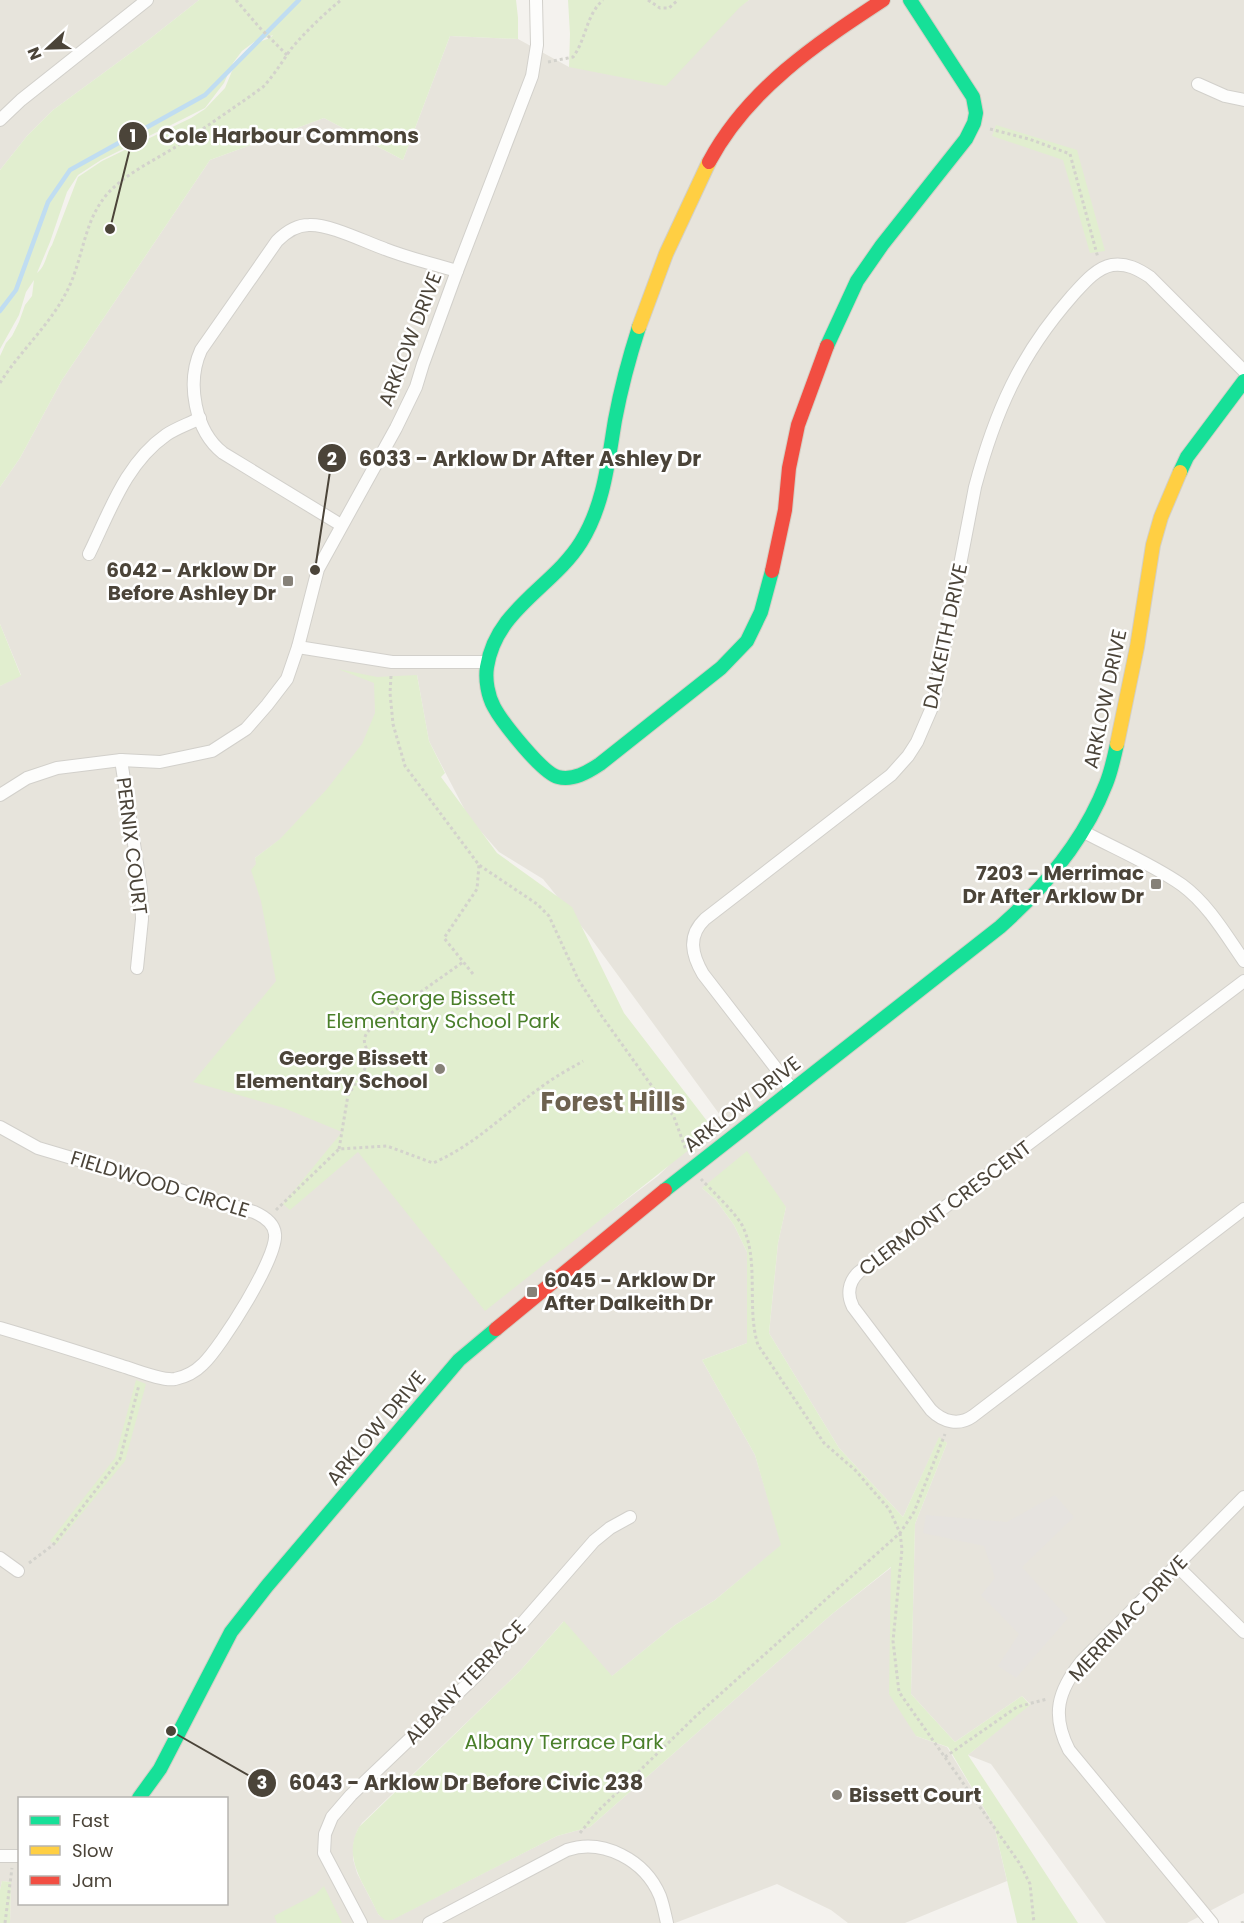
<svg xmlns="http://www.w3.org/2000/svg" width="1244" height="1923" viewBox="0 0 1244 1923" font-family="Poppins,sans-serif">
  <style>
    .residential { fill: #e7e4dc; fill-rule: evenodd }
    .green { fill: #e1eecf; fill-rule: evenodd }
    .parking { fill: #e6e3df }
    .lines { fill: none; stroke-linecap: round; stroke-linejoin: round }
    .stream { stroke: #c0ddf1; stroke-width: 4.5 }
    .street-casing { stroke: #d2d0cb; stroke-width: 14 }
    .fast-casing { stroke: #d3cfc5; stroke-width: 16 }
    .slow-casing { stroke: #d3cfc5; stroke-width: 16 }
    .jam-casing { stroke: #d3cfc5; stroke-width: 16 }
    .path { stroke: #d3d2cc; stroke-width: 3; stroke-dasharray: 3 3; stroke-linecap: butt }
    .street { stroke: #fdfdfc; stroke-width: 12 }
    .fast { stroke: #16e098; stroke-width: 14 }
    .slow { stroke: #ffcf43; stroke-width: 14 }
    .jam { stroke: #f24e42; stroke-width: 14 }
    .poi-dot { fill: #868178; stroke: #fff; stroke-width: 2 }
    .labels { text-anchor: middle; stroke-width: 5; stroke-linejoin: round; paint-order: stroke }
    .street-label { font-size: 20px; fill: #4b4439; stroke: #fff }
    .poi-label { font-size: 20px; font-weight: bold; fill: #4b4439; stroke: #fff; text-anchor: end }
    .park-label { font-size: 20px; fill: #4a7f2a; stroke: #fff }
    .district-label { font-size: 26px; font-weight: bold; fill: #6e6250; stroke: #fff }
    .leader { fill: none; stroke: #4b4439; stroke-width: 2 }
    .callout-dot { fill: #4b4439; stroke: #fff; stroke-width: 2 }
    .mark-label { font-size: 18px; text-anchor: middle; font-weight: bold; fill: #fff }
    .callout-label { font-size: 21px; text-anchor: middle; font-weight: bold; fill: #4b4439; stroke: #fff; stroke-width: 5; stroke-linejoin: round; paint-order: stroke }
  </style>
  <rect width="100%" height="100%" fill="#f4f2ee"/>
  <g class="residential">
    <path d="M0,0h199l-52,41 -94,69 -26,26 -27,34z"/>
    <path d="M749,0h495v1893l-57,30h-81l-115,-159 -23,-9 62,-51 -8,-8 -67,46 -44,-48 4,-170 32,-81 -8,-5 -36,79 -64,-69 -70,-115 9,-90 8,-36 -84,-19 14,12 18,25 13,27v91l-45,17 53,95 27,90 -67,55 -40,25 -64,52 -48,-55 -44,50 -157,151 -5,8 -4,14v14l4,14 22,42 12,5 166,-84 33,-9 242,-213 60,-47v42l24,127 31,11 47,78 13,56 -102,42h-57l-17,-13 -54,-26 -102,39h-665l1,-41 -9,-1 -2,9v-1204l21,-11 -21,-51v-137l20,-29 42,-78 148,-220 114,-42 79,42 47,-124 68,3 51,28 171,-61zM417,675l12,66 40,77 30,34 44,27 47,58 130,178 -62,61 -164,123 -169,-193 -70,-248 35,-26 82,-93 12,-28zM20,1798h206v106h-206z"/>
  </g>
  <g class="green">
    <path d="M199,0h317l2,18v21l-68,-3 -47,124 -79,-42 -114,42 -148,220 -42,78 -20,29v-131l6,-13 6,-7 7,-14 6,-17 7,-9 2,-16 -8,12 -7,23 -19,34v-179l27,-34 26,-26 94,-69zM273,35l-3,3 -14,5 -10,8 -14,20 -7,17 -20,21 -14,9 -89,43 -24,16 -26,68c-6,9 -6,21 -15,28l13,-31 17,-50 11,-17 23,-15 104,-52 19,-25 9,-20 9,-12 12,-9z"/>
    <path d="M568,0h181l-9,7 -74,79 -97,-19 1,-33z"/>
    <path d="M996,125l81,25 28,101 -15,2 -27,-93 -71,-24z"/>
    <path d="M0,624l21,52 -21,10z"/>
    <path d="M338,669l39,8 40,-2 12,66 16,32 -4,4 56,76 75,54 52,106 90,117 -229,181 -127,-159 -68,58 -7,-6 59,-72 -58,-24 -91,-26 83,-101 -15,-80 -10,-31 5,-6 -1,-6 25,-19 47,-50 35,-45 13,-31 -1,-30z"/>
    <path d="M747,1151l39,56 -8,36 -9,90 70,115 64,69 36,-80 8,6 -32,81 -4,170 44,48 67,-46 8,9 -62,50 110,168h-61l-23,-98 -46,-78 -32,-11 -27,-42 2,-127 -59,47 -242,213 -33,9 -165,84h-7l-7,-6c-12,-29 -37,-55 -19,-87l160,-155 45,-51 48,55 63,-51 40,-25 66,-55 -26,-90 -53,-95 45,-17v-91l-13,-27 -18,-25 -14,-12z"/>
    <path d="M136,1380l10,4 -21,77 -69,84 -6,-4 65,-83z"/>
    <path d="M2,1881l9,1 -1,41h-10v-33z"/>
    <path d="M324,1886l18,37h-65l-3,-7 42,-22z"/>
  </g>
  <path class="parking" d="M1055,1495l19,22 -52,50 46,51 -52,60 -18,-12 21,-32 -38,-39 14,-17 -11,-32 -61,-13 3,-18 81,7z"/>
  <g class="lines">
    <path class="stream" d="M0,311l16,-21 32,-88 22,-32 135,-75 94,-95"/>
    <g class="street-casing">
      <g id="street">
        <path d="M1198,84l27,12 19,4"/>
        <path d="M0,120l21,-20 126,-100"/>
        <path d="M341,525l-118,-72c-28,-22 -37,-70 -22,-103l76,-109c9,-9 19,-16 32,-16 21,-1 56,17 76,24 23,9 48,15 72,22"/>
        <path d="M89,554c21,-43 37,-91 77,-119 10,-7 23,-11 34,-17"/>
        <path d="M298,647l94,15h96"/>
        <path d="M121,760l20,129 1,30 -5,49"/>
        <path d="M0,795l27,-17 30,-10 64,-8 39,2 52,-11 34,-22 21,-24 20,-26 11,-32 20,-78 78,-141 20,-41 7,-23 34,-93 75,-195 5,-31 -1,-45"/>
        <path d="M1084,832c32,17 68,32 98,53 26,19 44,50 62,76"/>
        <path d="M1244,981l-385,291c-11,10 -12,23 -6,35l78,103c12,12 28,16 42,6l271,-207"/>
        <path d="M792,1089l-89,-115c-11,-19 -16,-38 2,-55l186,-144 17,-19 9,-14 16,-37 42,-218c20,-75 45,-132 97,-191 11,-12 24,-28 40,-31 15,-2 26,4 38,12l94,94"/>
        <path d="M0,1127l38,21 216,64c9,4 20,11 21,22 3,23 -54,113 -72,130 -7,7 -18,13 -28,15 -14,2 -39,-9 -53,-13 -40,-13 -81,-26 -122,-38"/>
        <path d="M0,1558l18,13"/>
        <path d="M1176,1565l68,67"/>
        <path d="M0,1856h20"/>
        <path d="M361,1923l-37,-70 1,-19 7,-17 19,-22 128,-122 115,-132 16,-13 20,-11"/>
        <path d="M429,1923l138,-73c36,-12 78,10 93,46 3,8 5,18 7,27"/>
        <path d="M1212,1923l-143,-173c-18,-35 -11,-59 12,-88l163,-165"/>
      </g>
    </g>
    <g class="fast-casing">
      <g id="fast">
        <path d="M639,327c-10,31 -18,61 -24,93 -7,42 -11,85 -34,122 -28,45 -85,67 -94,125 -2,13 1,29 7,40 8,15 48,66 64,70 15,4 30,-5 42,-13l121,-96 26,-27 14,-29 11,-41"/>
        <path d="M827,346l30,-65 25,-36 84,-106 8,-16 2,-10 -3,-16 -63,-97"/>
        <path d="M1180,472l7,-15 57,-76"/>
        <path d="M665,1190l335,-263c45,-40 84,-86 106,-143 5,-12 8,-26 11,-40"/>
        <path d="M139,1798l21,-29 71,-137 36,-46 192,-226 37,-31"/>
      </g>
    </g>
    <g class="slow-casing">
      <g id="slow">
        <path d="M639,327l27,-73 43,-92"/>
        <path d="M1117,744l20,-97 16,-102 8,-28 19,-45"/>
      </g>
    </g>
    <g class="jam-casing">
      <g id="jam">
        <path d="M709,162c39,-73 107,-118 174,-162"/>
        <path d="M772,571l13,-61 4,-42 9,-43 29,-79"/>
        <path d="M496,1329l169,-139"/>
      </g>
    </g>
    <g class="path">
      <path d="M236,0l23,27 28,28"/>
      <path d="M648,0l12,8h9l9,-8"/>
      <path d="M548,62l25,-5c13,-17 13,-42 30,-57"/>
      <path d="M990,129l39,10 41,15 28,104"/>
      <path d="M0,383c20,-32 50,-58 67,-92 17,-33 16,-71 42,-99 18,-19 46,-32 68,-46 29,-19 58,-39 86,-59 11,-12 19,-25 28,-38 15,-18 32,-34 50,-49"/>
      <path d="M391,676l-1,17 3,31 12,42 74,99 58,39 12,12 29,63 23,36 73,102 12,33"/>
      <path d="M473,974l-29,-36 33,-49 2,-24"/>
      <path d="M339,1149l9,-54 20,-31 2,-8c-7,-14 -9,-18 3,-30l90,-64"/>
      <path d="M701,1179c12,13 33,32 41,46 18,35 4,83 16,120l66,98 31,27 34,39 11,24 14,-21 31,-78"/>
      <path d="M276,1210l63,-61 48,-3 46,17c49,-21 82,-61 126,-88 8,-5 16,-9 24,-14"/>
      <path d="M900,1533l2,16 -9,92 6,51 121,172 10,20 4,39"/>
      <path d="M29,1563l24,-18 67,-86 19,-74"/>
      <path d="M945,1757l72,-50 30,-8"/>
      <path d="M580,1833l17,-21 100,-97 203,-182"/>
      <path d="M5,1923l7,-55"/>
      <path d="M1241,1923l3,-1"/>
    </g>
    <use href="#street" class="street"/>
    <use href="#fast" class="fast"/>
    <use href="#slow" class="slow"/>
    <use href="#jam" class="jam"/>
  </g>
  <g class="poi-dot">
    <rect x="282" y="575" width="12" height="12" rx="3"/>
    <rect x="1150" y="878" width="12" height="12" rx="3"/>
    <circle cx="440" cy="1069" r="6"/>
    <rect x="526" y="1286" width="12" height="12" rx="3"/>
    <circle cx="837" cy="1795" r="6"/>
  </g>
  <g class="labels">
    <g class="street-label">
      <text transform="translate(410 339) rotate(-69)" y="7">ARKLOW DRIVE</text>
      <text transform="translate(945 636) rotate(-78)" y="7">DALKEITH DRIVE</text>
      <text transform="translate(1105 699) rotate(-78)" y="7">ARKLOW DRIVE</text>
      <text transform="translate(132 846) rotate(83)" y="7">PERNIX COURT</text>
      <text transform="translate(742 1104) rotate(-38)" y="7">ARKLOW DRIVE</text>
      <text transform="translate(160 1184) rotate(17)" y="7">FIELDWOOD CIRCLE</text>
      <text transform="translate(945 1208) rotate(-37)" y="7">CLERMONT CRESCENT</text>
      <text transform="translate(376 1428) rotate(-50)" y="7">ARKLOW DRIVE</text>
      <text transform="translate(1128 1618) rotate(-47)" y="7">MERRIMAC DRIVE</text>
      <text transform="translate(465 1682) rotate(-46)" y="7">ALBANY TERRACE</text>
    </g>
    <g class="poi-label">
      <text x="276" y="577">6042 - Arklow Dr<tspan x="276" dy="23">Before Ashley Dr</tspan></text>
      <text x="1144" y="880">7203 - Merrimac<tspan x="1144" dy="23">Dr After Arklow Dr</tspan></text>
      <text x="428" y="1065">George Bissett<tspan x="428" dy="23">Elementary School</tspan></text>
      <text x="544" y="1287" text-anchor="start">6045 - Arklow Dr<tspan x="544" dy="23">After Dalkeith Dr</tspan></text>
      <text x="849" y="1802" text-anchor="start">Bissett Court</text>
    </g>
    <g class="park-label">
      <text x="443" y="1005">George Bissett<tspan x="443" dy="23">Elementary School Park</tspan></text>
      <text x="564" y="1749">Albany Terrace Park</text>
    </g>
    <g class="district-label">
      <text x="613" y="1111">Forest Hills</text>
    </g>
  </g>
  <path class="leader" d="M110 229L133 136M315 570L332 458M171 1731L262 1783"/>
  <g class="callout-dot">
    <circle cx="110" cy="229" r="6"/>
    <circle cx="315" cy="570" r="6"/>
    <circle cx="171" cy="1731" r="6"/>
    <circle cx="133" cy="136" r="15"/>
    <circle cx="332" cy="458" r="15"/>
    <circle cx="262" cy="1783" r="15"/>
  </g>
  <g class="mark-label">
    <text x="133" y="142">1</text>
    <text x="332" y="465">2</text>
    <text x="262" y="1789">3</text>
  </g>
  <g class="callout-label">
    <text x="289" y="143">Cole Harbour Commons</text>
    <text x="530" y="466">6033 - Arklow Dr After Ashley Dr</text>
    <text x="466" y="1790">6043 - Arklow Dr Before Civic 238</text>
  </g>
  <rect x="18" y="1797" width="210" height="108" fill="#ffffff" stroke="#b7b4b0" stroke-width="1.5"/>
  <rect x="30" y="1816" width="30" height="9" fill="#16e098" stroke="#b7b4b0" stroke-width="1.5"/>
  <text x="72" y="1827" font-size="18" fill="#4b4439">Fast</text>
  <rect x="30" y="1846" width="30" height="9" fill="#ffcf43" stroke="#b7b4b0" stroke-width="1.5"/>
  <text x="72" y="1857" font-size="18" fill="#4b4439">Slow</text>
  <rect x="30" y="1876" width="30" height="9" fill="#f24e42" stroke="#b7b4b0" stroke-width="1.5"/>
  <text x="72" y="1887" font-size="18" fill="#4b4439">Jam</text>
  <g transform="translate(48 48) rotate(248)" stroke="#ffffff" stroke-width="4.5" paint-order="stroke">
  <path d="M0-4.5L10 22L0 15L-10 22Z" fill="#4b4439"/>
  <text y="-9" font-size="16" font-weight="bold" text-anchor="middle" fill="#4b4439">N</text>
  </g>
</svg>
